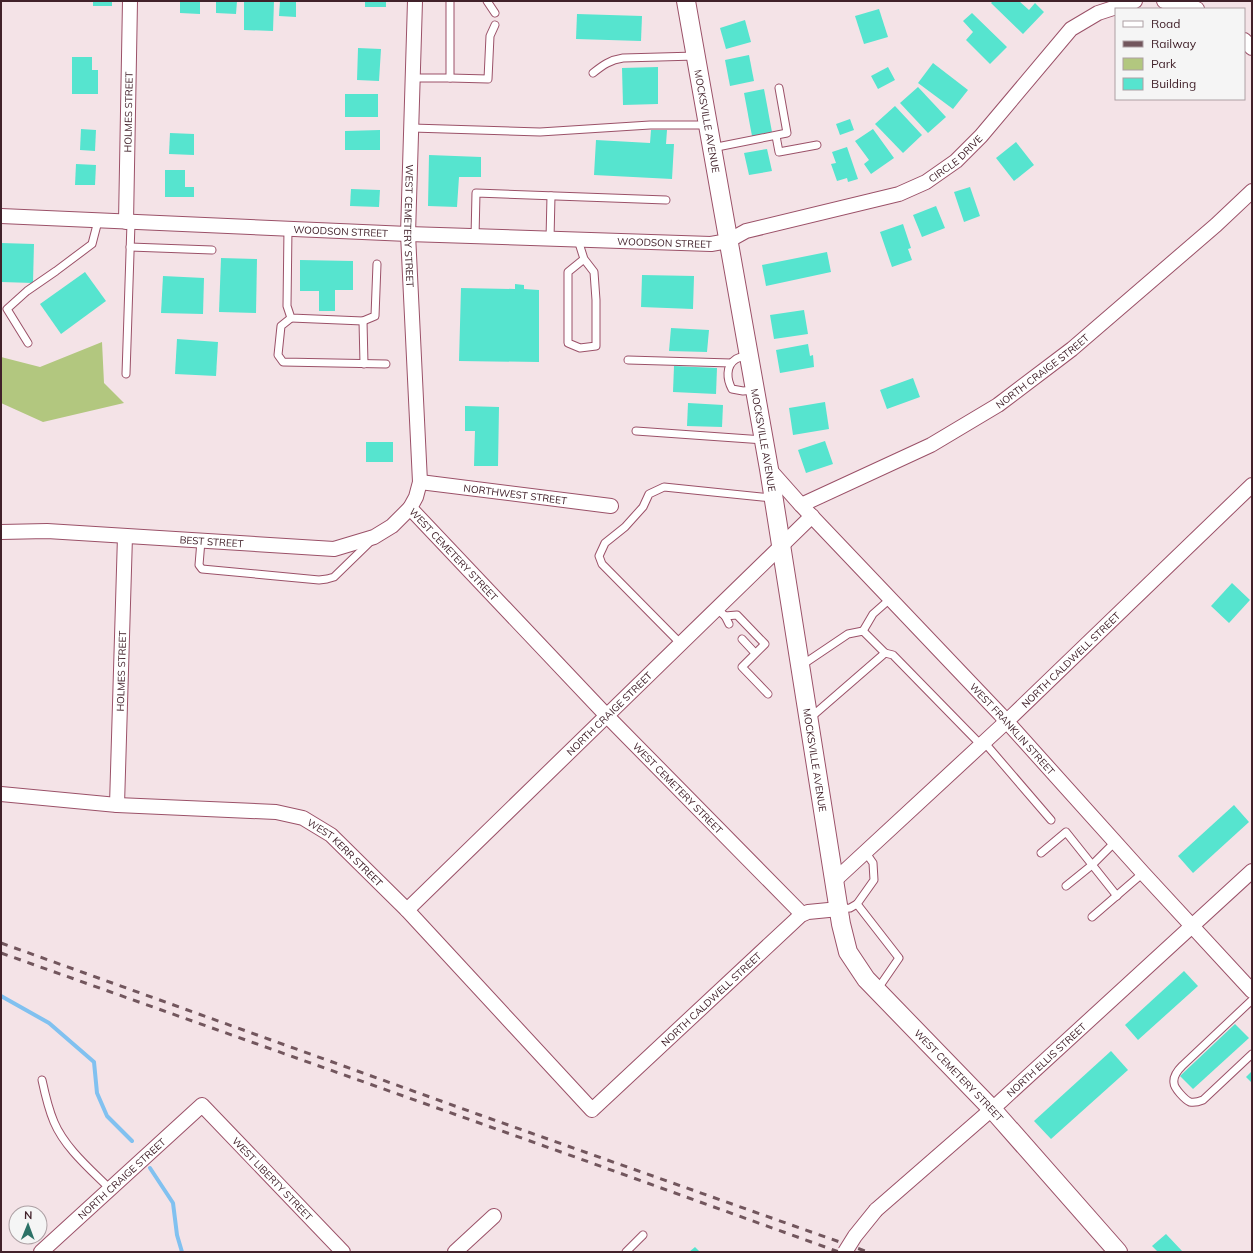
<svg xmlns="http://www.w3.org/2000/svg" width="1253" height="1253" viewBox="0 0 1253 1253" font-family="Mulish,sans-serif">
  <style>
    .green { fill: #b2c77f }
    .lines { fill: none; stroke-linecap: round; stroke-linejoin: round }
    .stream { stroke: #81c1f0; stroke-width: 4 }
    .building { fill: #56e4cf }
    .service-casing { stroke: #9b5168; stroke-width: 9 }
    .minor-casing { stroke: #9b5168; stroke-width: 16 }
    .tertiary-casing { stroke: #9b5168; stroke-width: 20 }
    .service { stroke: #fff; stroke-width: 7 }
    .minor { stroke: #fff; stroke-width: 14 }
    .tertiary { stroke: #fff; stroke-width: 18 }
    .rail { stroke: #72565d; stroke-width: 3; stroke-dasharray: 7 7; stroke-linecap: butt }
    .minor-bridge-casing { stroke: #9b5168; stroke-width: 16; stroke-linecap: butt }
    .minor-bridge { stroke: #fff; stroke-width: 14 }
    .labels { text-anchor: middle; stroke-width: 4; stroke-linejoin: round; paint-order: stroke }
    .street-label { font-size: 10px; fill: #41212a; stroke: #f5f5f5 }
  </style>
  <rect width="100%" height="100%" fill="#f4e3e7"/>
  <path class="green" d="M102,342l2,41 20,20 -81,19 -42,-19v-46l39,10z"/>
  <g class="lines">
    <g class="stream">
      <path d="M1,996l48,27 45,39 3,31 10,23 25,25"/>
      <path d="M150,1168l23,35 4,32 5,17"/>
    </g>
  </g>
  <g class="building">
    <rect x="93" y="1" width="19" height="5"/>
    <path d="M180,1h20v13l-20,-1z"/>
    <path d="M216,1h21l-1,13 -20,-1z"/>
    <path d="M244,1h30l-1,30 -29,-1z"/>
    <path d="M280,1h16v16l-17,-1z"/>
    <rect x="365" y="1" width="21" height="6"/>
    <path d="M993,1h26l10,9 6,-7 9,9 -21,22 -32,-31z"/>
    <path d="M879,9l9,28 -24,7 -9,-28z"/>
    <path d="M972,13l35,34 -17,17 -24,-24 7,-8 -10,-11z"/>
    <path d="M577,14l65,2 -1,25 -65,-2z"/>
    <path d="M745,20l6,22 -25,7 -6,-21z"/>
    <path d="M358,48l23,1 -2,32 -22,-1z"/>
    <path d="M749,55l5,26 -24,5 -5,-26z"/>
    <path d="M72,57h20v13h6v24h-26z"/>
    <path d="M933,63l35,27 -15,19 -35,-26z"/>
    <path d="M658,67v37l-35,1 -1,-37z"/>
    <path d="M888,67l7,13 -17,9 -7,-13z"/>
    <path d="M918,87l28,30 -18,16 -28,-30z"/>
    <path d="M764,89l8,43 -20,4 -8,-43z"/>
    <rect x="345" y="94" width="33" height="23"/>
    <path d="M895,106l27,29 -19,18 -28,-29z"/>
    <path d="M850,119l4,11 -14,5 -4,-11z"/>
    <path d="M81,129l15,1 -1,21 -15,-1z"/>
    <path d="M873,129l21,29 -23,16 -7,-10 5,-4 -14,-19z"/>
    <path d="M380,130v20h-35v-19z"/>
    <path d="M651,130h16l-1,14h8l-2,35 -78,-4 2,-35 54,3z"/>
    <path d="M170,133l24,1v21l-25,-1z"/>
    <path d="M1016,142l18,23 -20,16 -18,-23z"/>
    <path d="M847,147l11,32 -10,3 -1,-4 -10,3 -6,-17 5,-1 -4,-11z"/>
    <path d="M767,149l5,22 -23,4 -5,-22z"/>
    <path d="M429,155l52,2v20h-22l-2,30 -29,-1z"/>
    <path d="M76,164l20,1 -1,20h-20z"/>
    <path d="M165,170h20v17h9v10h-29z"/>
    <path d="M970,187l10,29 -16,6 -10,-30z"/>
    <path d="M351,189l29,1 -1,17 -29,-1z"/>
    <path d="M936,206l9,22 -23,9 -9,-22z"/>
    <path d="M903,224l8,24 -3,1 4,11 -20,7 -12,-35z"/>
    <path d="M1,243l33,1 -1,39 -32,-1z"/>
    <path d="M827,252l4,20 -65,14 -4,-21z"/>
    <path d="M221,258l36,1 -1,54 -37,-1z"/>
    <path d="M300,260l53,1v29h-18v21h-16v-20h-19z"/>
    <path d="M85,272l21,29 -45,33 -21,-30z"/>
    <path d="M642,275l52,1 -1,33 -52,-2z"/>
    <path d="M163,276l41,2 -1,36 -42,-1z"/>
    <path d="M515,284l9,1v4l15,1v72l-80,-1 2,-73 54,1z"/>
    <path d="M804,310l4,24 -34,5 -4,-24z"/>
    <path d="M671,328l38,2 -2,22 -38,-1z"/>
    <path d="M177,339l41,3 -2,34 -41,-2z"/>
    <path d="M808,344l2,12 3,-1 1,12 -34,6 -4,-23z"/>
    <path d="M674,366l43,2 -1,26 -43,-2z"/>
    <path d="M913,378l7,19 -33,12 -7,-19z"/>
    <path d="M825,402l4,27 -36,6 -4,-27z"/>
    <path d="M688,403l35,2 -1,22 -35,-1z"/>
    <path d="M465,406l34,1 -1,59h-24l1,-35h-10z"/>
    <path d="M825,441l8,23 -27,9 -8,-23z"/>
    <rect x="366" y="442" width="27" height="20"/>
    <path d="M1232,583l18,17 -21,23 -18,-17z"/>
    <path d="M1234,805l15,17 -56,51 -15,-17z"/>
    <path d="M1184,971l14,15 -60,54 -13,-15z"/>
    <path d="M1235,1024l14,14 -56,51 -13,-13z"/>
    <path d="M1111,1051l17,19 -77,69 -17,-18z"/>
    <path d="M1252,1071v12l-6,-6z"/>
    <path d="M1166,1234l17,18h-25l-6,-6z"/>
    <path d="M695,1247l5,5h-11z"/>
  </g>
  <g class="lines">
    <g class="service-casing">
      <g id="service">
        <path d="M487,1l8,12"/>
        <path d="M593,73c10,-8 17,-13 30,-15l73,-2"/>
        <path d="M413,78h37v-77"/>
        <path d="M450,78l38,1 2,-43 5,-11"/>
        <path d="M412,128l128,4 110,-7h58"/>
        <path d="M776,136l3,16 38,-7"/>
        <path d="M712,148l75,-15 -8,-45"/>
        <path d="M288,229l-1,77 4,12 72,3 12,-5 2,-52"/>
        <path d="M475,237l1,-44 190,7"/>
        <path d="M550,239l1,-43"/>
        <path d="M578,240l6,19 10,13 2,28v46l-16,2 -12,-5v-71l16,-13"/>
        <path d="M130,247l82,3"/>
        <path d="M291,318l-10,8 -3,29 5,7 103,2"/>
        <path d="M363,321l1,43"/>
        <path d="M28,343l-21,-34 20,-18 29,-20 36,-27 6,-23"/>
        <path d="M749,355c-5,1 -9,2 -13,4 -11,7 -9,21 -4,30l11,2 11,-1"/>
        <path d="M628,360l103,3"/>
        <path d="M126,374l5,-151"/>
        <path d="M636,431l128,9"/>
        <path d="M201,541l-2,24 3,4 117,11 8,-1 7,-2 37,-36"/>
        <path d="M717,609l8,7 12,-1 28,29 -23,23 26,27"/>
        <path d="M725,616l4,8"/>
        <path d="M863,631l10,-17 17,-15"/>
        <path d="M742,639l13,14"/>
        <path d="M681,644l-79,-80 -3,-8 6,-13 20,-16 18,-20 6,-13 15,-7 108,11"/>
        <path d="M802,665l46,-31 15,-3 22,22"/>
        <path d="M810,718l75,-65 8,2 88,90"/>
        <path d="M984,742l67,78"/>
        <path d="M866,853l7,10 1,17 -17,24 42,54 -22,32"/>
        <path d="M1041,853l25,-21 51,64"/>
        <path d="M1066,886l26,-21 23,-23"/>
        <path d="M839,909l11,-1 7,-4"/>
        <path d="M1092,917l51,-44"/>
        <path d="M1252,1000l-70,66c-4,4 -9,11 -8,17 0,5 11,17 16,19 5,1 8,0 13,-2l49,-46"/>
        <path d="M42,1080c3,14 6,28 12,42 11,26 36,47 56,67"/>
        <path d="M626,1252l17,-17"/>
      </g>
    </g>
    <g class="minor-casing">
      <g id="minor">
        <path id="s1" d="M415,1l-7,233 12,248 -4,15 -6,11 197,208 195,198"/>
        <path d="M1164,1l21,4 12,4"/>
        <path d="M1244,40l8,8"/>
        <path id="s2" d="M1,216l407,18 303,10 17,-3 18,-10 153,-37 27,-12 30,-21 25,-25 90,-107 27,-16 37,-12"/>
        <path id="s3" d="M126,222l4,-221"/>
        <path id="s4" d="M769,469l32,36 199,209 143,159 109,118"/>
        <path id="s5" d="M420,482l191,24"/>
        <path id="s6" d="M801,505l130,-60 67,-40 74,-56 144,-124 36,-34"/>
        <path id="s7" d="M1,532l46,-1 287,18 40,-12 18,-11 18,-18"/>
        <path id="s8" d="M1,794l116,11 159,7 27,6 28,17 76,75 185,200 209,-195 7,-3 31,-3"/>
        <path id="s9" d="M117,805l8,-269"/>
        <path id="s10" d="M834,881l173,-160 245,-236"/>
        <path id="s11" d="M407,910l405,-394"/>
        <path id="s12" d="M876,1210l124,-108 252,-231"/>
        <path id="s13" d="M41,1252l161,-147 141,147"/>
        <path d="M455,1252l39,-36"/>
      </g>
    </g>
    <g class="tertiary-casing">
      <g id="tertiary">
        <path id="s14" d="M686,1l83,468 72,455 7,28 18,27 126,130 126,143"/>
      </g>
    </g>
    <use href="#service" class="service"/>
    <use href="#minor" class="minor"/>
    <use href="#tertiary" class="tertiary"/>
    <g class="rail">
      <path d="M1,943l479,172 388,137"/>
      <path d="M1,953l574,204 264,95"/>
    </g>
    <g class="minor-bridge-casing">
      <path id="minor-bridge" d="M845,1252l10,-16 21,-26"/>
    </g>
    <use href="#minor-bridge" class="minor-bridge"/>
  </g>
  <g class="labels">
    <g class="street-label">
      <text dy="4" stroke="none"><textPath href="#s3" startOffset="110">HOLMES STREET</textPath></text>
      <text dy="4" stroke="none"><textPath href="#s14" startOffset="122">MOCKSVILLE AVENUE</textPath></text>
      <text dy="4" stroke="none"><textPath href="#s2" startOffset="973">CIRCLE DRIVE</textPath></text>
      <text dy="4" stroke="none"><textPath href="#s1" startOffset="225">WEST CEMETERY STREET</textPath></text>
      <text dy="4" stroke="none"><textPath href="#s2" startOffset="340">WOODSON STREET</textPath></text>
      <text dy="4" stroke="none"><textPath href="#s2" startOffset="664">WOODSON STREET</textPath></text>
      <text dy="4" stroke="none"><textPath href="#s6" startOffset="277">NORTH CRAIGE STREET</textPath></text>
      <text dy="4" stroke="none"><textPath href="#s14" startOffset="446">MOCKSVILLE AVENUE</textPath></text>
      <text dy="4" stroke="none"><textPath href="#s5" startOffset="96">NORTHWEST STREET</textPath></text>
      <text dy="4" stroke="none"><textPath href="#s7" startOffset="211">BEST STREET</textPath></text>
      <text dy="4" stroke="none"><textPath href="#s1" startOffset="573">WEST CEMETERY STREET</textPath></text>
      <text dy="4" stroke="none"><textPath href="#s10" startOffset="324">NORTH CALDWELL STREET</textPath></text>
      <text dy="4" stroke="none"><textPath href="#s9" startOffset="134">HOLMES STREET</textPath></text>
      <text dy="4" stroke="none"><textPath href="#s11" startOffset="282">NORTH CRAIGE STREET</textPath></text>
      <text dy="4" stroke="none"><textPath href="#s4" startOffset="356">WEST FRANKLIN STREET</textPath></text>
      <text dy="4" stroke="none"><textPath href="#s14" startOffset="770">MOCKSVILLE AVENUE</textPath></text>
      <text dy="4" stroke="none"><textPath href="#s1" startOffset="897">WEST CEMETERY STREET</textPath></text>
      <text dy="4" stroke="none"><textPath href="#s8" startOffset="358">WEST KERR STREET</textPath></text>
      <text dy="4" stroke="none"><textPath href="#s8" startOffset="878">NORTH CALDWELL STREET</textPath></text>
      <text dy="4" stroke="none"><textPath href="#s12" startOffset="227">NORTH ELLIS STREET</textPath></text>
      <text dy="4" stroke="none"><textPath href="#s14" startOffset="1131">WEST CEMETERY STREET</textPath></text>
      <text dy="4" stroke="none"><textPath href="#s13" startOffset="109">NORTH CRAIGE STREET</textPath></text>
      <text dy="4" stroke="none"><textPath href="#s13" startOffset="320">WEST LIBERTY STREET</textPath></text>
    </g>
  </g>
  <rect width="1253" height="1253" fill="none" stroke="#41212a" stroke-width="4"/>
  <rect x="1115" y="8" width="130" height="92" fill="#f5f5f5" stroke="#ada0a4"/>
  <rect x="1123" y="21" width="20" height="6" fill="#ffffff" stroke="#ada0a4"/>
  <text x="1151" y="28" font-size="12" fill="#41212a">Road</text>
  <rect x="1123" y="41" width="20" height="6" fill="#72565d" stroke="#ada0a4"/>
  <text x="1151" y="48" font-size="12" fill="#41212a">Railway</text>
  <rect x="1123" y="58" width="20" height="12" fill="#b2c77f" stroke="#ada0a4"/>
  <text x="1151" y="68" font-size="12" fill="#41212a">Park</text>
  <rect x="1123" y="78" width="20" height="12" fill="#56e4cf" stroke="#ada0a4"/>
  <text x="1151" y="88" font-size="12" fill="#41212a">Building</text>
  <g transform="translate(28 1225) rotate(1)"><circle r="19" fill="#f5f5f5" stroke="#ada0a4"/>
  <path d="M0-3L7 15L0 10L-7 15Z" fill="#2c7267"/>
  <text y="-6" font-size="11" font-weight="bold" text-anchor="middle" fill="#41212a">N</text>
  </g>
</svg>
